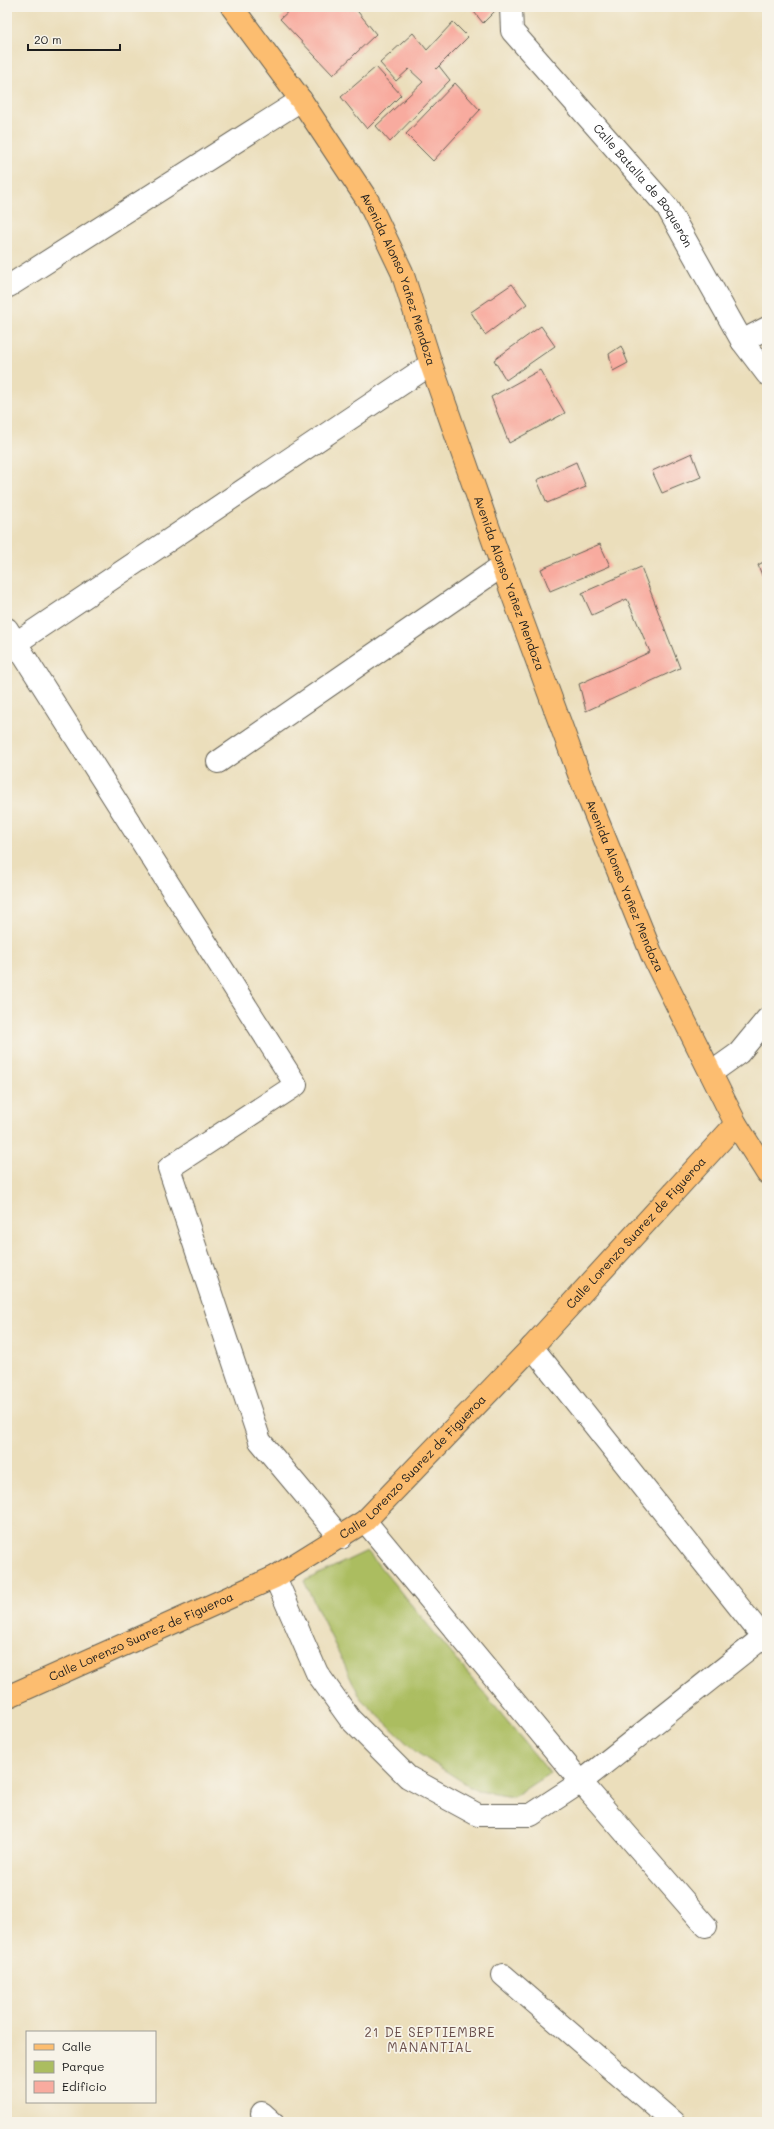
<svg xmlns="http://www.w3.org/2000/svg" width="774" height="2129" viewBox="0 0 774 2129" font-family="Mali,sans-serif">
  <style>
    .green { fill: #abbd60; stroke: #646c3e }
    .building { fill: #f8ab9f }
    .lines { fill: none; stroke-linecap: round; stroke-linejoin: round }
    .minor-casing { stroke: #646054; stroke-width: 24 }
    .major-casing { stroke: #646054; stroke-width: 24 }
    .minor { stroke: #fff; stroke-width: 22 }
    .major { stroke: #fcbd6f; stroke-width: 22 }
    .labels { text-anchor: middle; stroke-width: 3.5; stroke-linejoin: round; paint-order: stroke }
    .street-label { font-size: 12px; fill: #1c1c1c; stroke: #f7f3e8 }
    .neighbourhood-label { font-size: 13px; letter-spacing: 1px; fill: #694e4a; stroke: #f7f3e8 }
  </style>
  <rect width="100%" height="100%" fill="#f7f3e8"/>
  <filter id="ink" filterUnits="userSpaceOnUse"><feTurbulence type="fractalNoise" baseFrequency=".025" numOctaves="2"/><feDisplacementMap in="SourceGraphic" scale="8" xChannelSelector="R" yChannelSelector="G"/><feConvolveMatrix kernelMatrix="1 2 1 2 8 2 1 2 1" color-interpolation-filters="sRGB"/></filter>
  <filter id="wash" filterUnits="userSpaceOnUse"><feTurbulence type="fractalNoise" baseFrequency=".012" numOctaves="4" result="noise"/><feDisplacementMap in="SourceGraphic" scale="16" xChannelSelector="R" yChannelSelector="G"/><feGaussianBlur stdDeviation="0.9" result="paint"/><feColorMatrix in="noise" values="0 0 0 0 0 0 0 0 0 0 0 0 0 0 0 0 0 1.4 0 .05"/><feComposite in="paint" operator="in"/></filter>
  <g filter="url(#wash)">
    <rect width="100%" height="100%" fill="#ebdebb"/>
    <path class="green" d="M367,1551l183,222 -37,24 -36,-6 -61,-39 -55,-53 -57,-118z"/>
    <g id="blocks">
      <g class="building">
        <path d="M293,7h61l22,27 -43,41 -53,-56z"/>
        <path d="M470,7h29l-16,16z"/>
        <path d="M453,22l15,15 -32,32 3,-3 11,14 -60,62 -14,-16 47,-44 -14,-13 -13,12 -16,-18 33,-30 14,17z"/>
        <path d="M376,67l25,28 -34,34 -26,-32z"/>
        <path d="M455,83l25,27 -47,51 -27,-27z"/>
        <path d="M512,284l15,20 -42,31 -14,-23z"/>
        <path d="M541,326l14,20 -49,34 -12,-20z"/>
        <path d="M621,346l7,17 -15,8 -4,-17z"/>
        <path d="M540,370l25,43 -56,30 -18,-46z"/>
        <path d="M692,453l9,24 -39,16 -10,-22z"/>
        <path d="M576,462l10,25 -39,16 -10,-23z"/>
        <path d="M600,544l10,22 -60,25 -9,-22z"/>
        <path d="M767,560v28l-9,-23z"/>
        <path d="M641,567l39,101 -94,43 -7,-27 71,-32 -23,-53 -35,16 -10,-22z"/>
      </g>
    </g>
  </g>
  <g filter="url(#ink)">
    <use href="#blocks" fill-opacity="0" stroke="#646054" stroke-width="1"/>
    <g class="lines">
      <g class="minor-casing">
        <g id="minor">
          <path id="s1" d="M511,7l1,24 155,176 75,134 25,33"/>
          <path d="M9,286l292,-186"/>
          <path d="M742,341l25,-13"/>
          <path d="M7,629l289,456 -127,83 91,273 81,97"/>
          <path d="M16,643l415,-279"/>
          <path d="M218,762l284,-196"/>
          <path d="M711,1073l28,-20 28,-34"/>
          <path d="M532,1347l235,295"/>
          <path d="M365,1521l216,261 125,144"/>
          <path d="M275,1577l42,96 33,46 58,58 70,38h53l50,-33 186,-148"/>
          <path d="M503,1975l170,147"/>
          <path d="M262,2113l10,9"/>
        </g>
      </g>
      <g class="major-casing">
        <g id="major">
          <path id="s2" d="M232,7l69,93 67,101 34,71 29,92 71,202 78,211 72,178 84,169 31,49"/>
          <path id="s3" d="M7,1697l268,-120 90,-56 167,-174 204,-223"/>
        </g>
      </g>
      <use href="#minor" class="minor"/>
      <use href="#major" class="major"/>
    </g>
  </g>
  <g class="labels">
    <g class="street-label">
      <text dy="4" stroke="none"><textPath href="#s1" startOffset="227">Calle Batalla de Boquerón</textPath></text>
      <text dy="4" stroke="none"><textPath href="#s2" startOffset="321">Avenida Alonso Yañez Mendoza</textPath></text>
      <text dy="4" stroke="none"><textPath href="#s2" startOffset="645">Avenida Alonso Yañez Mendoza</textPath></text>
      <text dy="4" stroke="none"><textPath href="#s2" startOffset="969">Avenida Alonso Yañez Mendoza</textPath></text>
      <text dy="4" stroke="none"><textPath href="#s3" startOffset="795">Calle Lorenzo Suarez de Figueroa</textPath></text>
      <text dy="4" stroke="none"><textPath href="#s3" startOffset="471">Calle Lorenzo Suarez de Figueroa</textPath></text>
      <text dy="4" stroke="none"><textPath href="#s3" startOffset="147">Calle Lorenzo Suarez de Figueroa</textPath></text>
    </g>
    <g class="neighbourhood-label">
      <text x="430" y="2037">21 DE SEPTIEMBRE<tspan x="430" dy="15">MANANTIAL</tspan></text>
    </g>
  </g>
  <rect width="774" height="2129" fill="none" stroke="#f7f3e8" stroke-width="24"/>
  <rect x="26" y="2031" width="130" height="72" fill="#f7f3e8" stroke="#9f9d96"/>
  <rect x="34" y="2044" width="20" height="6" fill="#fcbd6f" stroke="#9f9d96"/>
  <text x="62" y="2051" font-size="12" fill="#1c1c1c">Calle</text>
  <rect x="34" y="2061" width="20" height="12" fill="#abbd60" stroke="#9f9d96"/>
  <text x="62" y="2071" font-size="12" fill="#1c1c1c">Parque</text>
  <rect x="34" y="2081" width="20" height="12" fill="#f8ab9f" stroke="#9f9d96"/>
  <text x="62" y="2091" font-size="12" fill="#1c1c1c">Edificio</text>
  <path d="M28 44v6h92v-6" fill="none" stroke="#1c1c1c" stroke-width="2"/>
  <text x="34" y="44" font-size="12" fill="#1c1c1c" stroke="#f7f3e8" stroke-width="3" paint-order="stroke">20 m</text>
</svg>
